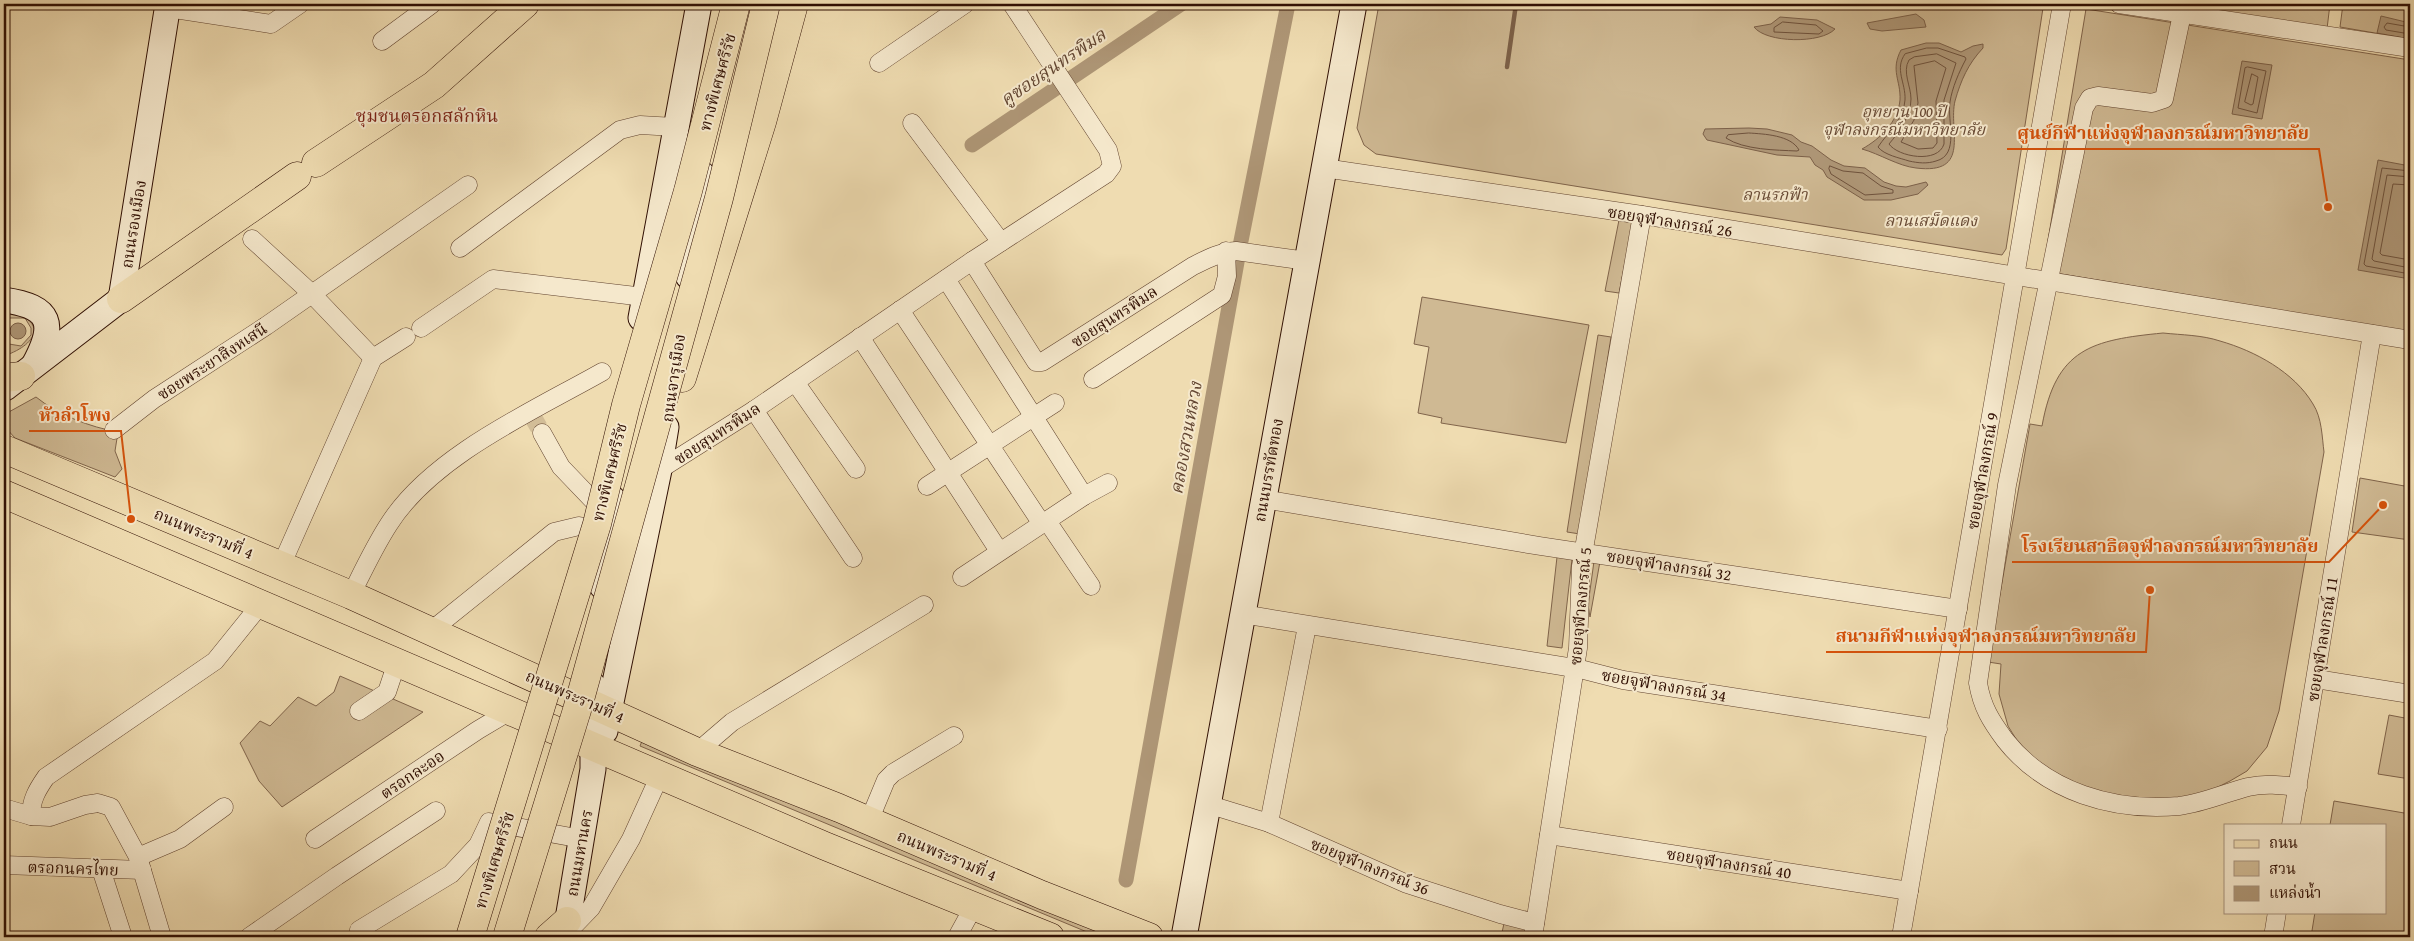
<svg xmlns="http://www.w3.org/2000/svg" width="2414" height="941" viewBox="0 0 2414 941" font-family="'Gentium Book Plus','Noto Serif Thai',serif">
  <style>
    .green { fill: #cfb993; stroke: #80644b }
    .water { fill: #ae9676; stroke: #7c6048 }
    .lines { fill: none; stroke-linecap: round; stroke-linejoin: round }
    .shore { stroke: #6f523c; stroke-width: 1 }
    .stream { stroke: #7c6048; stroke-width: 4.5 }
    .canal { stroke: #ae9676; stroke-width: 15 }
    .street-tunnel { stroke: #d2bd97; stroke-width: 18; stroke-dasharray: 18 9; stroke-linecap: butt }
    .street-casing { stroke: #60422e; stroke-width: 19 }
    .secondary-casing { stroke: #300f03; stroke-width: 27 }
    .primary-casing { stroke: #300f03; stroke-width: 29 }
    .highway-casing { stroke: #300f03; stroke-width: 29 }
    .street { stroke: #f5e8cc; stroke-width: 18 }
    .secondary { stroke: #f5e8cc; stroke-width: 25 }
    .primary { stroke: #efdcb1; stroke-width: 28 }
    .highway { stroke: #efdcb1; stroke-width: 28 }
    .highway-bridge-casing { stroke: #300f03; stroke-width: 29; stroke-linecap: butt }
    .highway-bridge { stroke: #efdcb1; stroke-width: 28 }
    .labels { text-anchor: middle; stroke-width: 4; stroke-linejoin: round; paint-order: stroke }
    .street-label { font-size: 16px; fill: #300f03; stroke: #f5e8cc }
    .park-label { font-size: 16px; font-style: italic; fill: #684a35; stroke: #f5e8cc }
    .water-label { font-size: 18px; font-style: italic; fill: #624531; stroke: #f5e8cc }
    .neighbourhood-label { font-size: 18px; fill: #7a1f14; stroke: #f5e8cc }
    .leader { fill: none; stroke: #d6520b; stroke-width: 2 }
    .callout-dot { fill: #d6520b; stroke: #f5e8cc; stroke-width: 2 }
    .callout-label { font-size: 18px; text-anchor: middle; font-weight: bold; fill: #d6520b; stroke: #f5e8cc; stroke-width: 4; stroke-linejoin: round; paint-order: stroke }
  </style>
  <rect width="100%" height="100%" fill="#efdcb1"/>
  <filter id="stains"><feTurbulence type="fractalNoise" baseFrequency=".004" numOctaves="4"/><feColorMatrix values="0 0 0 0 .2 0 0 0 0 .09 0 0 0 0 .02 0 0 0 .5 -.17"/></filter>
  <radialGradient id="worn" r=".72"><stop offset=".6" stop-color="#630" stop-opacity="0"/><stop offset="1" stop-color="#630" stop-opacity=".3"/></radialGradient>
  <g class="green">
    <path d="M1379,4h661l3,4 -37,241 -4,6 -626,-101 -12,-9 -7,-17z"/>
    <path d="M2175,4h155l-3,25z"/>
    <path d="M2343,4h67v35l-70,-12z"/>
    <path d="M2086,9l324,51v272l-367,-61z"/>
    <path d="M1619,220l14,3 -14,70 -14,-2z"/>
    <path d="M1422,297l167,28 -23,118 -125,-20 1,-5 -24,-5 11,-66 -15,-3z"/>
    <path d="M4,310c43,9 37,33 0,46v-20l5,8 12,2 10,-11v-7l-6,-10h-15l-6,7z"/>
    <path d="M2163,333c19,2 39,2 57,8 35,10 74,31 93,63 9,14 9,33 11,48l-45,259 -12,36 -20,24 -17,10 -16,8 -31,9 -30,3 -35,-3 -56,-18 -41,-33 -13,-21 -9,-32 2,-30 -13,-2 42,-238 12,2c14,-78 50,-86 121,-93z"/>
    <path d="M1598,335l13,2 -31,197 -13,-2z"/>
    <path d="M36,397c22,18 54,30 82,35l-3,19 7,18 -7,8 -100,-39 -10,-11 -1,-9 3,-5z"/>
    <path d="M2360,478l50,9v53l-58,-8z"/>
    <path d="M1595,554l6,2 -11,61 -2,-12z"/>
    <path d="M1557,557l15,2 -10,89 -15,-2z"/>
    <path d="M340,676l83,36 -141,95 -23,-26 -19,-38 20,-22 10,5 28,-29 18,9 18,-14z"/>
    <path d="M2389,715l21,4v60l-32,-5z"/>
    <path d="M642,741l474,196h-17l-459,-191z"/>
    <path d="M2334,801l76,13v123h-99l4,-25h70v-87h-55z"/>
    <path d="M1505,919l23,6 -3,12h-24z"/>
  </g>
  <g class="water">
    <path d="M1916,14l8,6 2,7 -44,4 -12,-2 -3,-6z"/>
    <path d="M2381,16l29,7v16l-33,-6z"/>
    <path d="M1780,17l37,3 18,9c-14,15 -69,14 -81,-2l17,-3z"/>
    <path d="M1926,43h13l22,9 12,-6 10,-2v4c-15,16 -22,32 -28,53 -7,29 17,74 -39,67 -18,-2 -36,-14 -54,-19 18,-10 36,-27 38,-49 1,-20 -10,-29 1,-50z"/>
    <path d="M2242,61l30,4 -10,54 -30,-5z"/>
    <path d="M1749,128l18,1 25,6 9,7 11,4 19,14 13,6 21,2 19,14 12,4 10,1 20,-5 2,3 -10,9 -27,6h-27l-37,-23 -4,-7 -8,-5 -5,-8 -33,-2 -70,-15 -4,-6 2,-5z"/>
    <path d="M2378,160l32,6v113l-52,-9z"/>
    <circle cx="18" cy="331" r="8"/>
  </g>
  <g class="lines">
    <g class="shore">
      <path d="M1783,22l33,3 7,6 -4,3 -45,-2v-4z"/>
      <path d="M2410,27l-23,-4 -3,4 2,3 24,4"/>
      <path d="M1927,48h11l27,9 1,2c-7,13 -14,29 -16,43 -3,19 10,53 -14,59 -9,3 -18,2 -27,0 -9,-3 -25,-6 -31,-14 10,-15 26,-28 27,-47 1,-17 -11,-31 0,-46z"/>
      <path d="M1937,54l19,9 -12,37v44c-6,20 -46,13 -55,0 10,-12 22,-28 22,-45 0,-13 -9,-27 -2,-39l5,-3z"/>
      <path d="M1935,61l11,7 -10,33 1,42 -4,5 -15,1 -17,-7 13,-22 4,-17 -4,-37z"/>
      <path d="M2248,67l18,4 -9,42 -19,-5 7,-40z"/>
      <path d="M2252,74l6,3 -5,27 -2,1 -6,-3z"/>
      <path d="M1749,133c15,1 42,2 50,17l-2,1c-21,-1 -53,-1 -71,-13l2,-3z"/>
      <path d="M1830,166l13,5 20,2 18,13 12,4v3l-28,2 -34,-21 -2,-5z"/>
      <path d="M2410,171l-28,-3 -18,96 2,2 44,8"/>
      <path d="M2410,177l-23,-2 -15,84 2,2 36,7"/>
      <path d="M2410,185l-17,-1 -13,69 2,2 28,5"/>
    </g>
    <path class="stream" d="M1507,67l9,-63"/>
    <g class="canal">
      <path d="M972,145l209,-141"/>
      <path d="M1126,880l113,-629 49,-247"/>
    </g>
    <path class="street-tunnel" d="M530,412l12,21"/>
    <g class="street-casing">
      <g id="street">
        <path d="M2119,4l291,44"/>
        <path d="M168,8l103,16 29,-20"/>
        <path d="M2182,14l-18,85 -12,4 -54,-7 -8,2 -6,10 -77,377 -29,198c4,24 13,38 27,57 41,52 109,72 174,66 24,-3 46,-13 69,-19 17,-4 33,-2 50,0"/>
        <path d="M382,41l50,-37"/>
        <path d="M879,63l86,-59"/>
        <path d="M912,123l89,119"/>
        <path d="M1324,168l318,47 768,125"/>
        <path d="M252,239l59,54 62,65"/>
        <path d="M460,248l160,-118 20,-5 35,2"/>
        <path d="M972,261l64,101h6l151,-96c14,-7 27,-14 43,-15l71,10"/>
        <path d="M946,279l138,217"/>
        <path d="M900,310l142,214"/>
        <path d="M421,328l72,-49 151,18"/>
        <path d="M860,337l139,214"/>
        <path d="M1093,379l129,-84 5,-19 -1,-25"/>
        <path d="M795,382l61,87"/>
        <path d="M754,410l99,148"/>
        <path d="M114,430l40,-31 112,-73 202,-141"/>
        <path d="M542,433l19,34 44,46"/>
        <path d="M659,470l95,-60 218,-149 134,-87 6,-8 -4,-16 -96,-146"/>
        <path d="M927,486l128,-83"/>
        <path d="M1263,499l277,47 418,63"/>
        <path d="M1047,521l44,65"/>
        <path d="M281,566l92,-208 33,-21"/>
        <path d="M962,577l122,-81 24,-13"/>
        <path d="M351,595c12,-24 23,-48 38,-71 43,-68 144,-113 213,-152"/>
        <path d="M1242,614l338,55 43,11 315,49"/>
        <path d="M432,630l122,-98 25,-6 26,5"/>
        <path d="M2316,679l94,15"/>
        <path d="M359,711l28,-19 10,-30"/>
        <path d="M697,752l35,-30 192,-117"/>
        <path d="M1207,804l62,19 138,61 93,30 35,9"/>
        <path d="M4,808l27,8 19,1 35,-12 13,-2 13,4 27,50 24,80"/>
        <path d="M31,816c0,-16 6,-26 15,-39l169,-116 46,-57"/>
        <path d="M869,821l17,-41 7,-7 61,-37"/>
        <path d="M1269,823l38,-197"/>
        <path d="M2291,825l81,-491"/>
        <path d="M1549,835l360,56"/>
        <path d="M315,839l163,-109 32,-19"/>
        <path d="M138,857l42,-18 44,-32"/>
        <path d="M4,865l138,5"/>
        <path d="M101,869l22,68"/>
        <path d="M359,930l92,-56 27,-29 11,-23 93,17"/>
        <path d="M566,934l25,-26 40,-69 29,-64"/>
        <path d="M249,937l88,-61 99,-65"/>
        <path d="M957,937l17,-31"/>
        <path d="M1533,937l45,-289 3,-82 61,-351"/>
        <path d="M1901,937l161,-933"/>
        <path d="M2273,937l4,-25"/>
      </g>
    </g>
    <g class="secondary-casing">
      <g id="secondary">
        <path d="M688,276l14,-102"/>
        <path d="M4,300c48,7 52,24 30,65"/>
        <path d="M641,318l58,-314"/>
        <path d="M5,388l116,-89 47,-295"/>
        <path d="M602,586l11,-87"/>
        <path d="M605,731l54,-261 7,-43"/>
        <path d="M565,937l28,-168v-84"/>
        <path d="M1184,937l170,-933"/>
      </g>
    </g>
    <g class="primary-casing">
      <g id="primary">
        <path d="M4,378l17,-2"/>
        <path d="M4,449l347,146 346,157 142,56 203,87 107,42"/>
        <path d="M4,494l821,352 225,91"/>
      </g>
    </g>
    <g class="highway-casing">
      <g id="highway">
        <path d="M316,163l118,-78 91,-81"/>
        <path d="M121,299l176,-123"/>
        <path d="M682,378l80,-256 32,-118"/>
        <path d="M549,937l18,-16"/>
      </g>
    </g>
    <use href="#street" class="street"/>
    <use href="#secondary" class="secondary"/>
    <use href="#primary" class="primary"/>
    <use href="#highway" class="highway"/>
    <g class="highway-bridge-casing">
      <g id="highway-bridge">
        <path d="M470,937l127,-413 29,-119 62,-214 48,-187"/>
        <path d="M507,937l70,-227 142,-512 47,-194"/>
      </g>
    </g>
    <use href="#highway-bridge" class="highway-bridge"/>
  </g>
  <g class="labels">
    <g class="street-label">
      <text transform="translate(717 82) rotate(-75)" y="6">ทางพิเศษศรีรัช</text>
      <text transform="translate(1670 221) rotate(9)" y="6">ซอยจุฬาลงกรณ์ 26</text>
      <text transform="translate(133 224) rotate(-81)" y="6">ถนนรองเมือง</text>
      <text transform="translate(1114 316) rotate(-33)" y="6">ซอยสุนทรพิมล</text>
      <text transform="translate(212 361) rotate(-33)" y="6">ซอยพระยาสิงหเสนี</text>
      <text transform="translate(673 378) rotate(-82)" y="6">ถนนจารุเมือง</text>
      <text transform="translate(717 433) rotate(-33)" y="6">ซอยสุนทรพิมล</text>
      <text transform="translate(1268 470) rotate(-80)" y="6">ถนนบรรทัดทอง</text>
      <text transform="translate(1982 471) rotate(-80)" y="6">ซอยจุฬาลงกรณ์ 9</text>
      <text transform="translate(609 472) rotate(-76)" y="6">ทางพิเศษศรีรัช</text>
      <text transform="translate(204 533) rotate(23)" y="6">ถนนพระรามที่ 4</text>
      <text transform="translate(1669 565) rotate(9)" y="6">ซอยจุฬาลงกรณ์ 32</text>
      <text transform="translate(1580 606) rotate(-85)" y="6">ซอยจุฬาลงกรณ์ 5</text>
      <text transform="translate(2322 639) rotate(-81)" y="6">ซอยจุฬาลงกรณ์ 11</text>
      <text transform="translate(1664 685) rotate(10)" y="6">ซอยจุฬาลงกรณ์ 34</text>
      <text transform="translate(575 696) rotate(24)" y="6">ถนนพระรามที่ 4</text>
      <text transform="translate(412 774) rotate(-34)" y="6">ตรอกละออ</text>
      <text transform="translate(579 853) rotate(-80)" y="6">ถนนมหานคร</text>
      <text transform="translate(947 855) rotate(23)" y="6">ถนนพระรามที่ 4</text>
      <text transform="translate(494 860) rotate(-73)" y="6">ทางพิเศษศรีรัช</text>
      <text transform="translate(1729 863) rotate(9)" y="6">ซอยจุฬาลงกรณ์ 40</text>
      <text transform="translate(1370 866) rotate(22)" y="6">ซอยจุฬาลงกรณ์ 36</text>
      <text transform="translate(73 868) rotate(2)" y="6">ตรอกนครไทย</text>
    </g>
    <g class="park-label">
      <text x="1904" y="117">อุทยาน 100 ปี<tspan x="1904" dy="18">จุฬาลงกรณ์มหาวิทยาลัย</tspan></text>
      <text x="1775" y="200">ลานรกฟ้า</text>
      <text x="1931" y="226">ลานเสม็ดแดง</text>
    </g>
    <g class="water-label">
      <text transform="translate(1053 67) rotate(-34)" y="6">คูซอยสุนทรพิมล</text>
      <text transform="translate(1186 438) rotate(-80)" y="6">คลองสวนหลวง</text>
    </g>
    <g class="neighbourhood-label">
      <text x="427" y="122">ชุมชนตรอกสลักหิน</text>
    </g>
  </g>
  <path class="leader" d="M2328 207L2319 149H2007M131 519L121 431H29M2383 505L2329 562H2012M2150 590L2146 652H1826"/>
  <g class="callout-dot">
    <circle cx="2328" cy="207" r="5"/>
    <circle cx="131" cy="519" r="5"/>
    <circle cx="2383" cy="505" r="5"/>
    <circle cx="2150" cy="590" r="5"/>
  </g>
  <g class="callout-label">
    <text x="2163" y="139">ศูนย์กีฬาแห่งจุฬาลงกรณ์มหาวิทยาลัย</text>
    <text x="75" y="421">หัวลำโพง</text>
    <text x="2170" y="552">โรงเรียนสาธิตจุฬาลงกรณ์มหาวิทยาลัย</text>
    <text x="1986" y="642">สนามกีฬาแห่งจุฬาลงกรณ์มหาวิทยาลัย</text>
  </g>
  <rect width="2414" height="941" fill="none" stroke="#efdcb1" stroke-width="20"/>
  <rect x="5" y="5" width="2404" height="931" fill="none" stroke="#300f03" stroke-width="2.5"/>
  <rect x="10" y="10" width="2394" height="921" fill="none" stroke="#300f03"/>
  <rect x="2224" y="824" width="162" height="90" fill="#f5e8cc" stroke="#a6917c"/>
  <rect x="2234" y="840" width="25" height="8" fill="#efdcb1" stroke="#a6917c"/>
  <text x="2269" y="848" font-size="15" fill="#300f03">ถนน</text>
  <rect x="2234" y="861" width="25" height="15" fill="#cfb993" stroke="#a6917c"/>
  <text x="2269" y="874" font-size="15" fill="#300f03">สวน</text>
  <rect x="2234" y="886" width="25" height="15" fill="#ae9676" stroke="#a6917c"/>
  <text x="2269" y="898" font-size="15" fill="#300f03">แหล่งน้ำ</text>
  <rect width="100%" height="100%" filter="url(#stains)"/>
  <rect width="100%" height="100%" fill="url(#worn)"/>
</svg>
